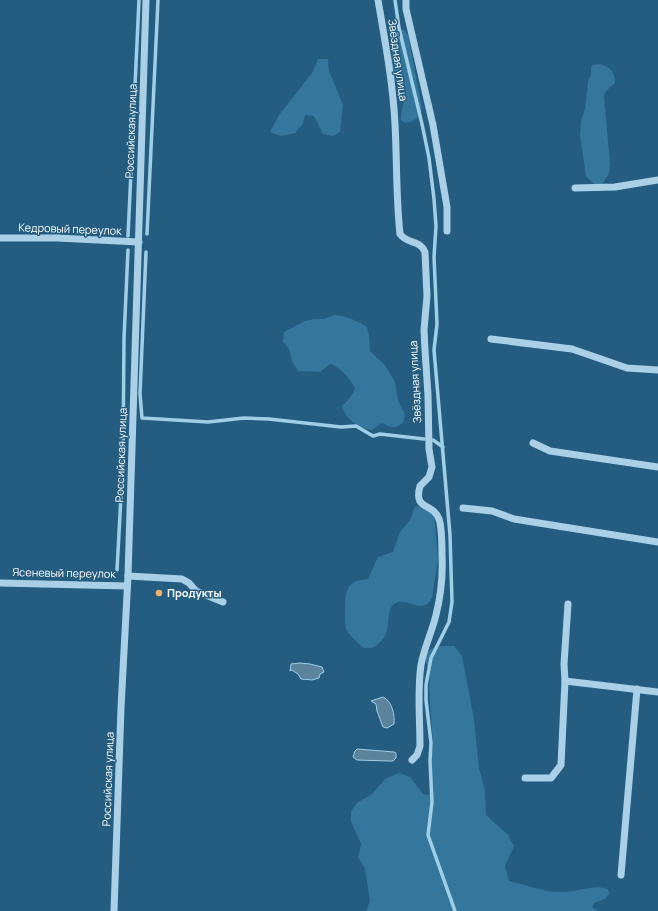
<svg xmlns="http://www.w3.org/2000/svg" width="658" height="911" viewBox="0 0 658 911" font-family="Manrope,sans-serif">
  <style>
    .green { fill: #34769c }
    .water { fill: #5b839b; stroke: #9fcee7 }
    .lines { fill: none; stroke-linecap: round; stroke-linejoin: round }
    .stream { stroke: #9fcee7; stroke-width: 3.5 }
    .minor { stroke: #aad0e7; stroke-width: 7 }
    .poi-dot { fill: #f1b46e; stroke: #245d80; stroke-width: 1.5 }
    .labels { text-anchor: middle; stroke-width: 3; stroke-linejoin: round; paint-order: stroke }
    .street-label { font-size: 11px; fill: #fff; stroke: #245d80 }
    .poi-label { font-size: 11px; font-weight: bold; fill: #fff; stroke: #245d80; text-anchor: start }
  </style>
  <rect width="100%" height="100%" fill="#245d80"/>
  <g class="green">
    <path d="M400,29l4,1 4,5 14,73c-1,10 -8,13 -17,15l-4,-3v-3c0,-9 7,-21 2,-29 -3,-4 -8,-5 -11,-9l-1,-14 2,-30 3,-4z"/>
    <path d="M318,59h10l1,12 14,34 -3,27 -7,4 -10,-2 -9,-18 -9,-1 -2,9 -8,9 -14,3 -11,-4 9,-17 33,-42z"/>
    <path d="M599,64c11,3 16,7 16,19l-9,8 -2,4 6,69 -1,9 -7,12 -6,1 -10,-10 -6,-41 1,-14 4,-12 3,-28 3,-6v-8l2,-2z"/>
    <path d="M334,315c12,1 22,5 33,12l2,9 1,15 15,14 10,17 3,18 7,14 -2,9c-9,6 -12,5 -21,0l-10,7c-13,-2 -26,-10 -30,-24l7,-7 6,-10c-4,-10 -15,-22 -25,-25l-10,8 -22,-1 -6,-10 -3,-12 -6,-7 1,-10 21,-11 9,-2h10z"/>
    <path d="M429,504l5,7 4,49 -6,38c-10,19 -28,-4 -39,7 -9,10 1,27 -15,39 -4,4 -8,5 -14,4 -3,-2 -16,-15 -17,-17 -3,-6 -2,-13 -2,-19 0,-11 -1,-26 11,-31 3,-1 9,-1 12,-2l10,-22 15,-5 7,-20 10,-12 5,-13z"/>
    <path d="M441,646h13l8,10 12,63 5,49 6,23 1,24 22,20 6,11 -9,20 4,15c18,4 37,12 55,11 15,0 29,-8 44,-3l1,5 -4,5 -11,4 -2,4 6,4h-232l4,-10 -5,-32 -7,-12 3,-13 -10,-23v-10l6,-8 15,-9 13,-15 14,-6 11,4 13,17 5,1 4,-2 -2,-25 3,-23 -4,-57 1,-17 -4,-8v-8l5,-6z"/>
  </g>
  <g class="water">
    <path d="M300,663l10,1 12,3 2,5 -4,2 -1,4 -7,2 -11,-1 -3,-5 -6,-4 -2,1 1,-7z"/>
    <path d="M383,697c9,4 12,18 11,27l-7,4 -4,-1 -6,-16 -1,-7 -5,-3z"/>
    <path d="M357,749l37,3 2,1v5l-3,3h-4l-32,-1 -4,-3 2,-6z"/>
  </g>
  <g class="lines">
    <g class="stream">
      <path d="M395,0l4,28 23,96 7,34 5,41 2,27 -2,31 3,67 -3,26 16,185 2,67 -3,20 -18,36 -5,27v15l5,43 -1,18 2,41 -4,33 27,76"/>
      <path d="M147,234l11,-234"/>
      <path d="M128,236l11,-236"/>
      <path d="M146,252l-6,142 2,24 66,4 36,-4 25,1 72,8 15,-1 17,10 7,-2 44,5"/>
      <path d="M433,440l10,7"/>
      <path d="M117,570l6,-111 1,-121 4,-88"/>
    </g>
    <g class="minor">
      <path d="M378,0c7,41 15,83 17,124 2,37 1,74 5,110 8,11 19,5 25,18l2,44 -3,34 1,20 3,45 1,54 3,18 -3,10 -9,9c-7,25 13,16 19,33 3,9 3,26 3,36 1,20 -1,40 -6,60 -4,17 -12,33 -15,50 -4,27 -1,54 -1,81l-3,9 -5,5"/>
      <path d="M406,0v9l27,116 14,82v24"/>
      <path d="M575,188l40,-1 43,-7"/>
      <path d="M0,238h57l82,4"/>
      <path d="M491,339l81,10 55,19 31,2"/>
      <path d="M533,443l17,8 108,16"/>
      <path d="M463,508l29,3 22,8 144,23"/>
      <path d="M128,576l54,3 7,4 7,8 27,11"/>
      <path d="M0,583l127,3"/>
      <path d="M565,681l-1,-17 4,-60"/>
      <path d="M525,778h26l10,-13 4,-84 93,11"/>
      <path d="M621,875l16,-186"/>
      <path d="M114,911l7,-203 7,-132 18,-576"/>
    </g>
  </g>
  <circle class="poi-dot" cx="159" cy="593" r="4"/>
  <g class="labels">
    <g class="street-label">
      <text transform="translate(398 60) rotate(82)" y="4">Звёздная улица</text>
      <text transform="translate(131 131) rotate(-88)" y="4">Российская улица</text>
      <text transform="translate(70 229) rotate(2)" y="4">Кедровый переулок</text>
      <text transform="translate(415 382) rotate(-93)" y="4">Звёздная улица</text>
      <text transform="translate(121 455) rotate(-88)" y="4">Российская улица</text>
      <text transform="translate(64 573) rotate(1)" y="4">Ясеневый переулок</text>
      <text transform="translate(108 779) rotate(-88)" y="4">Российская улица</text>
    </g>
    <g class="poi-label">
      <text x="167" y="597">Продукты</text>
    </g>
  </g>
</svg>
